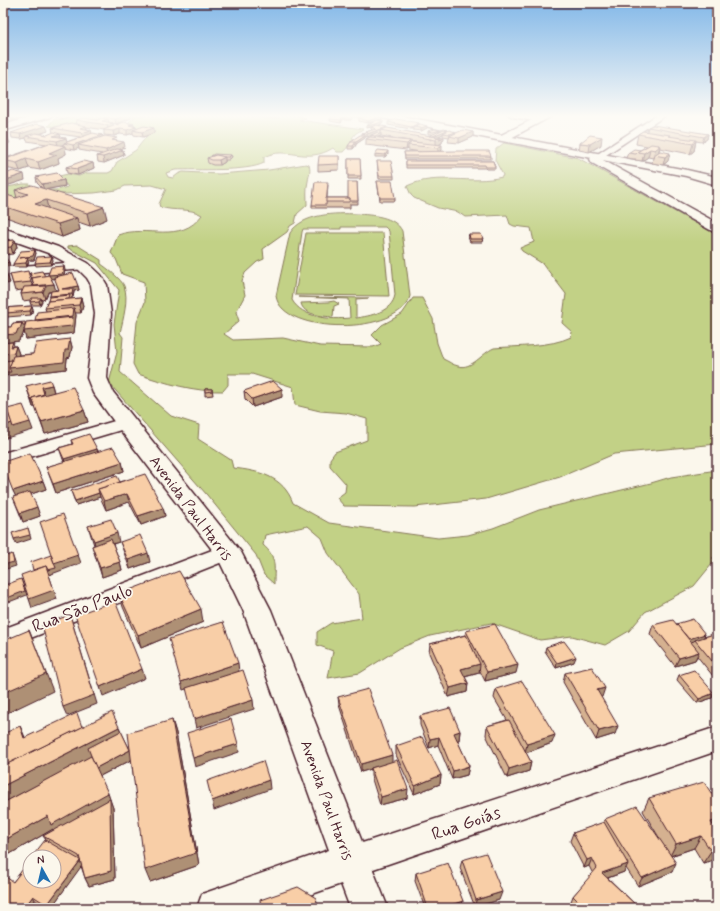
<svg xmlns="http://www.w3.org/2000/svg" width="720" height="911" viewBox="0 0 720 911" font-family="Mynerve,sans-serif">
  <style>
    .green { fill: #c2d186; stroke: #867858; fill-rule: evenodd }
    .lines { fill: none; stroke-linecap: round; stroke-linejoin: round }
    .minor-casing { stroke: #4a1f2b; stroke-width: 3 }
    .tertiary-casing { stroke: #4a1f2b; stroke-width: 3 }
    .secondary-casing { stroke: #4a1f2b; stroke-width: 3 }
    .minor { fill: #fbf7ec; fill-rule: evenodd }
    .tertiary { fill: #fbf7ec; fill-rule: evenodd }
    .secondary { fill: #fbf7ec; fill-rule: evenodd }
    .wall { fill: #d5b190; stroke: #4a1f2b; fill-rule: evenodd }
    .shaded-wall { fill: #ae9075; stroke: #4a1f2b }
    .building { fill: #f8cea7; stroke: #4a1f2b }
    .labels { text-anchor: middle; stroke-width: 3.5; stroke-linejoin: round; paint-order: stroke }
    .street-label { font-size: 15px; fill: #4a1f2b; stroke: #fbf7ec }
    .near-street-label { font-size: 18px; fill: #4a1f2b; stroke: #fbf7ec }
  </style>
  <rect width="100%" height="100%" fill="#fbf7ec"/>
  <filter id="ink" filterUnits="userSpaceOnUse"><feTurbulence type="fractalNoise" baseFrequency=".025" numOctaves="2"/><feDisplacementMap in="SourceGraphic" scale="8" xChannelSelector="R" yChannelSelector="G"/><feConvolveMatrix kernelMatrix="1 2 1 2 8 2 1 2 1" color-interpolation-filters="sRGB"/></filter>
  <g filter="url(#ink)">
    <g class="green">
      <path d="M104,115h137l34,4 5,-2 -8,-2h30l-3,1 7,2 -7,2 64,9 -7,4 -4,5 3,1 -12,13h-6l-4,-4c-27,17 -46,-3 -69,9v6c-17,9 -68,6 -89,7l-9,3 2,4 5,1 5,-4 5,-2 36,2 50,-4 37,-6 3,1c2,7 0,9 -1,16 -2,7 -1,17 -1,24l-10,9 -2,9 -5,3 -3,6 -24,17 1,10 -7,3 -12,11 -3,8 3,14 -9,17 3,9 -15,13 9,6 50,-2 37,8 53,1 8,-3 -9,-9 10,-10 20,-11 11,-16h9l11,21 4,24 6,16c5,2 10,6 15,7 14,4 24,-13 36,-18 22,-2 57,-1 77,-11l1,-5 -10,-9 4,-29 -23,-30 -21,-13 -2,-3 14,-6 -3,-14 -17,-2 -4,-2 -3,-9 -42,2 -7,-5 -20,-4 -24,-10 -3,-3 -4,-9c30,-14 64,-1 95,-9l1,-2 -8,-15 1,-11 8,-6 74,15 139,77v209l-103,10 -54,23 -74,22 -71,8 -71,-1 -7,-8 8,-6 1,-8 -16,-18v-7l5,-7 32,-12v-21l-21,-6 -26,-2 -25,-6 -2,-18 -41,-13h-24v11l-5,6c-28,1 -58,-8 -85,-17l-5,-10 4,-42 8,-20 -1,-20 -22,-8 -6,-15 -5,-6 7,-18c29,-11 62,10 84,-20 -13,-8 -27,-3 -42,-8l-1,-3 7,-15 -14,-4 -27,1 -8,4 -23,3 -68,2 -23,5v-12l20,-4h7l7,6h19l12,-3 -9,-11 9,-2 11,2 7,-3h22l4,-2 5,-9 19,-12 10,-13 9,-5 -31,-6 11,-9 -16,-2 -19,6 -22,2 -12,5 -18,-2 6,-7 13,1 11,-4 21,1z"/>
      <path d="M357,214c14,1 38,2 45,17l8,65c-9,39 -128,40 -134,0l14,-63c13,-20 46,-20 67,-19zM341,227h44l4,4 6,64c-3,17 -25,21 -39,23v-19l13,-1 -71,-1 51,2 1,19c-19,2 -48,0 -58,-18l10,-68 1,-3h38z"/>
      <path d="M306,233h77l6,63 -94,-1z"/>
      <path d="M77,245l24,15v4c5,3 21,16 23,22 5,13 -1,33 -4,47l3,4 -3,35 51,44 28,9 -1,14 33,21 2,8c26,3 50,8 60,35l36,20 109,15 30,-3 25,-7 46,-18 112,-27 20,-6 46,-7v86l-5,2 4,1 -22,27 -49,26 -16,19 -24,14 -33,-9 -32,4 -49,-17 -61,13 -30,12 -40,25 -32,5 5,-27 -16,-6v-13l14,-9 31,-5 -3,-24 -31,-41 -6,-15 -14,-12 -43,9 -2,10c14,12 11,21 11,39l-10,-9 -8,-20 -49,-60 -98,-112 8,-31 -3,-28 5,-34 -22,-27 -29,-15v-2z"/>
      <path d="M334,301l5,3 -5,2 -1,11c-11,-1 -30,-2 -32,-14l27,-1z"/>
    </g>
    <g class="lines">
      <g class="minor-casing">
        <g id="minor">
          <path d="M509,115h15l19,3 1,2 -4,2 -27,-5z"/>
          <path d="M657,115h9l-66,44h-6l-1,-2z"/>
          <path d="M83,262l4,1 2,3 -2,3 -84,6v-8z"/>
          <path d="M125,418l6,1 3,4 -3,4 -128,38v-12z"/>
          <path d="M228,544l7,3 3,5 -3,5 -232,92v-20z"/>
          <path d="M717,727v24l-367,126 -11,-4 -4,-11 4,-11 11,-4z"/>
        </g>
      </g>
      <g class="tertiary-casing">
        <g id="tertiary">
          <path d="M542,115h12l-47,25h-8l-1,-2 1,-2z"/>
          <path d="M597,154l4,1 1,2 -1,2 116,64v9l-5,-1 -120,-68 -2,-4 3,-4z"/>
        </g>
      </g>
      <g class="secondary-casing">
        <g id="secondary">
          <path d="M38,115h14l-2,2 -47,14v-6z"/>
          <path d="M377,115h19l291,55 30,7v8l-31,-9 -304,-58z"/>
          <path d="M3,228l55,19 30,16 13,12 6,10 4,29 -4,64 6,14 128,160 30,58 117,298h-38l-9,-24 -69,24h-75l5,-14 127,-44 -86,-240 -26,-54 -99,-129 -25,-34 -6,-15 8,-64 -4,-29 -4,-7 -9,-9 -30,-16 -45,-16z"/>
        </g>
      </g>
      <use href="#minor" class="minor"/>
      <use href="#tertiary" class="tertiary"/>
      <use href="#secondary" class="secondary"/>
    </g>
    <g class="wall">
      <path d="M31,115l-14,4h-3v1l-8,2 -3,-1v-5l8,1 -1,-1z"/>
      <path d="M54,115h24l-13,4 -10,-2z"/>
      <path d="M253,115h25v1l-3,2 -10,-1v-1l-1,1 -11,-1z"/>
      <path d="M338,115h8h-2v2l-3,6 -11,-2v-2l7,-2z"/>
      <path d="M346,115h9v2h-2l-2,3h-7v-2z"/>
      <path d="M358,115l7,1h17v3l-5,1 6,3 -5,2 9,3 42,8 3,-2h-4v-3h12l16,1v1l17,-1v5l-14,6 -11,-1 1,-5 -6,-1v-2l-4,2 5,3 -2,1v3l-4,2 4,5 -2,1 51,5v3h-86l-1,-7h17l-13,-2v-1l-2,1 -40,-5v-6l5,-2v-2l-4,2 -2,-1v2l-9,6v1l-3,4h-5v-3l3,-4v-1l11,-6v-2l10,-3 -1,-1v-2l-5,1 10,-7 -8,2 -9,-2v-3h-2zM381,136l40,7h-11v-2l-33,-4z"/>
      <path d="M104,117l27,1 -15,6 -8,-2 6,4 20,-2v2l2,1 1,2 17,4 -11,4 -9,-2 -1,-2 -6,2 -7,-1 -6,2 -10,-1v-5l-18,-3 1,2 4,1 1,4 10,1 1,1 14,5 8,6 -5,2 3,1 1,5 -20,8 -6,-1 -1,-6 5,-2 -23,-4v-2l-5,2 -9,-2 1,6 -8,4 1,5 -19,7 -11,-2 -9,3 -15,-3 -2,-6v-3l43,-15 -19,-3 -1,-3 -5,1 -9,-1 -1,-5 37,-2 -8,2 7,2 6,-2 -1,-5 25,-4 -1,-4h21l7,-1zM60,134l20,3 -13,5 -6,-5z"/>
      <path d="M388,122l31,1v2l8,3 -6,3 -8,-1v-2l-2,1 -23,-4z"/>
      <path d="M648,127l60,7 -1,5 -5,3 -6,-1 -2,10 -4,3 -30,-6 -1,3 9,10 -5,4 -11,-2 1,-5 -5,-1 -6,4 -7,-1 1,-1h-2l-8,-1 2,-5 12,-3 7,-4 -11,-2 2,-10 9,-3z"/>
      <path d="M580,143l21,2 -12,7 -10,-2z"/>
      <path d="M375,154h13l-3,3h-10z"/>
      <path d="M231,155l1,2 -3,3h-4v2l-5,3h-7l-5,-2 -1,-5z"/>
      <path d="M339,156v14l-21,1v-6z"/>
      <path d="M348,159h12l1,20h-13z"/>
      <path d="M377,161l17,15v3h-15z"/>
      <path d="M406,161h87l2,6v2h-9l-1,-1h-79z"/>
      <path d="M93,163l1,5 -16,7 -11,-2 -1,-6z"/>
      <path d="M36,177l28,3 1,6 -19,3 61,30 -17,7 -12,-4 2,8 -18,7 -59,-21v-21l13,3h1l-2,-8 27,-2 -5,-5z"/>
      <path d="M377,181l18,17v3h-15z"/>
      <path d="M357,182l1,22h-8v4h-38v-3l16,-20 -1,13h21z"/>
      <path d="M469,234l14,5 -1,3h-12l-2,-5z"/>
      <path d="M3,239l4,2 8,-1 2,7 -4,7 -10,1z"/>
      <path d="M36,253l-2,7h-5l-2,7h-13l-1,-3z"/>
      <path d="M53,260l-2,5 -15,1 -1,-3z"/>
      <path d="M65,270l-1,5 14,11 1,4 -5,1v1l-1,5 -2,1v1l10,-1 2,8 -2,7h-6l1,2 -2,18 -48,6 -2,-8 -2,6h-2l-1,4 -6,1 1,4h2l3,8 -1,1 15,-1 37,-15 2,8 -2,10 -3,1 -1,11 -62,7 -1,-1v-50l2,2h6l24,-6v-1l11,-9 -1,-3 5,-12 1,-4h-3v1l-3,6 -3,1v1l-2,4h-9l-1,-3v-2l-7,1 -2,-7 1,-4 -7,1 -5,-17 21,8 2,5h1l-4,-14 15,3zM55,278l4,12h-4l-1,-6 -3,-5z"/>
      <path d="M32,306l1,3 -2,6 -24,2 -1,2h-3v-11z"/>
      <path d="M52,385l2,7 30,18 4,12 -43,12 -10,-27h-2l-7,-21z"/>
      <path d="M205,389h7l1,6 -8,1z"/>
      <path d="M244,391l38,6 -29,10 -8,-8z"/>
      <path d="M71,440l26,9 1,2 24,11 2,9 -68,22 -10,-26 18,-5 -5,-14 13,-4z"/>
      <path d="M3,466l40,15 3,8 -15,5 9,22 -17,6 -10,-25h3z"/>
      <path d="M120,482l43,26 2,8 -24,9 -12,-23 -23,8 -6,-13 -24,8 -5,-14z"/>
      <path d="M88,526l31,16 -6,2 7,18 2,8 -20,7 -10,-31 2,-1z"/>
      <path d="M120,542l30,20 -20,7 -7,-19z"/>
      <path d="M119,594l84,28 -62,26 -18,-41z"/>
      <path d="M676,624l29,10 -1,3 13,-4v48l-20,-25 -2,4 -20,6 -25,-32 3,-9z"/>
      <path d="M466,631l50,42 -31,8 -6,-12v4l-14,4 3,6 -1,9 -19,5 -19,-44 1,-9 35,-9z"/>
      <path d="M546,647l28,15 -18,6 -11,-17z"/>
      <path d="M565,673l37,24h-1l14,37 -19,6 -33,-58z"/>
      <path d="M679,675l35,18 -2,5 -15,5 -20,-23z"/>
      <path d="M496,689l56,54 -26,10 5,9 -2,9 -22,7 -21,-43 1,-9 20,-6 -13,-22z"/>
      <path d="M338,697l54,65 15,36 -27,7 -9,-29v-7l-10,3 -22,-67z"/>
      <path d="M420,716l40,15 -1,9h-2l12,26 -2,9 -15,4 -14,-34 -9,3 -9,-23z"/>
      <path d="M172,720l4,13 23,132 -49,17 -19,-122 -31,16 13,32 2,71 -26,7 -4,-8 -4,-12 -30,42h-3l-13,-8 -6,8h-26l10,-26 33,-42 -3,-4 11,-6 -1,-1 -50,29v-55l22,-11 -5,-66 5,12 57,-11h37l11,23z"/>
      <path d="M396,746l45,29 -1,9 -26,10 -18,-39z"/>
      <path d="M649,798l67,33 1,28 -14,4 -9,-15 -23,8 1,16 -34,14 -12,-18 -2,4 -16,6 31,30h-65l-4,-4 3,-8 20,-22 -4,-8 -5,2 -14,-27 3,-8 30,-10 2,-4 55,20 -17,-28z"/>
      <path d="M462,860l37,40 -24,7 -15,-39z"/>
      <path d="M416,873l47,28 -2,7h-36l-10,-27z"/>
    </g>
    <g class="shaded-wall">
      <path d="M23,115h8l-14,4 -1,-2z"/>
      <path d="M70,115h8l-13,4v-3z"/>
      <path d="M127,115h4v3l-15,6 -1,-5z"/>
      <path d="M276,115h2v1l-3,2 -1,-2z"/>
      <path d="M344,115v2l-3,6v-3z"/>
      <path d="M382,116v3l-14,4v-2z"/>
      <path d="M13,118l1,2 -8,2 -1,-2z"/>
      <path d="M108,119l1,5 -7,-3z"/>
      <path d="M383,121v2l-7,4h-5l-5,1v-2z"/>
      <path d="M113,123l1,5 -6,2 -1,-5z"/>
      <path d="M419,123v3l-6,1v1l-2,1v-2z"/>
      <path d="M134,124v3h2l1,4 -4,-1v3l-6,2v-5l2,-5z"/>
      <path d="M46,126l2,5 -18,6 -4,-1v2l-5,1 -1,-5z"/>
      <path d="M86,126l1,5 -6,2 -1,-5z"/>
      <path d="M427,126v2l-6,3v-3z"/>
      <path d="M387,127l-1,3h-5v2l-14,5v-3z"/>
      <path d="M154,128v5l-11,4 -1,-5z"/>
      <path d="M120,129v5l-6,2 -1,-5z"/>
      <path d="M91,130l1,5 -9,3 -1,-5z"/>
      <path d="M447,130v2l-4,1v1l-13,6v-3z"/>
      <path d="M456,132l-1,2 -6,3 1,-3z"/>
      <path d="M473,132v5l-14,6v-5z"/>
      <path d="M381,133v3l-6,2v-2z"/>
      <path d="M60,134l1,5 -8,-3z"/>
      <path d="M708,134l-1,5 -5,3 2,-5z"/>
      <path d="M102,135l1,5 -25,5 1,3 -5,2 -1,-5z"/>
      <path d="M365,135v3l-9,6v1l-3,4v-3l3,-4v-1z"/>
      <path d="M7,136l3,7 -7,2v-8z"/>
      <path d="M444,137v2l-2,1v3l-6,3v-6z"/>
      <path d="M602,137l-1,8 -12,7 1,-8z"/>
      <path d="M66,138l1,5h-3v1l-6,3 -1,-6z"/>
      <path d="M696,140l-2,11 -4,3 3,-10z"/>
      <path d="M410,141v4h-2v4l-2,1 1,-6z"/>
      <path d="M124,142l1,5 -18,8 -1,-5z"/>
      <path d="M442,145v5l-4,4v-6z"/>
      <path d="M659,145v2l1,-1 -2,8 -4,1 -1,3 2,-8 3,-4z"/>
      <path d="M65,146l1,8 -8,4 1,5 -19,7 -2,-8 11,-9z"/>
      <path d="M650,149l-2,8 -6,4 2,-8z"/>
      <path d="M123,150l1,5 -20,8 -1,-6z"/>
      <path d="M388,151v3l-3,3v-2z"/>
      <path d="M670,153l-2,8 -5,4 2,-8z"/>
      <path d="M231,155l1,2 -3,3v-3z"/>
      <path d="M225,157v5l-5,3 -1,-5z"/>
      <path d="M26,159l3,9 -9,3 -3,-8z"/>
      <path d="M93,163l1,5 -16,7 -1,-6z"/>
      <path d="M24,174l1,6 -22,7v-6z"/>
      <path d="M64,180l1,6 -21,4 -2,-6z"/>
      <path d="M46,200l3,12 -14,-8z"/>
      <path d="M104,207l3,12 -17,7 -3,-13z"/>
      <path d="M77,218l3,12 -18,7 -4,-13z"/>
      <path d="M15,240l2,7 -4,7 -2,-7z"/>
      <path d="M35,250l1,3 -2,7h-5l-2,7 -1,-4 -6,-2z"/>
      <path d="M52,256l1,4 -2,5 -1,-3z"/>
      <path d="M9,262l1,4 -7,1v-3z"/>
      <path d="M64,266l1,4 -2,8 -14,1 -1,-4z"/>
      <path d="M8,277l2,6 -7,2v-7z"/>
      <path d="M54,284l2,7 -8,1v1l-3,6 -2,-7 -7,1 -2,-7z"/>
      <path d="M78,286l1,4 -5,1v1l-1,5 -1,-3 -10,-5z"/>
      <path d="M41,298l1,3 -2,4 -1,-4z"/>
      <path d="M81,298l2,8 -2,7 -2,-8z"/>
      <path d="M32,306l1,3 -2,6 -1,-4z"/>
      <path d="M74,308l2,7 -2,18 -48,6 -2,-8 -2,6h-2l-1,4 -16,2v-8l14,-5 5,-7 3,2 1,4h-2v1l13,-3 -2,-7z"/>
      <path d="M6,313l1,4 -1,2 -1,-4z"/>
      <path d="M70,339l2,8 -2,10 -3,1 -1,11 -62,7 -1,-4 6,-4 56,-18z"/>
      <path d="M16,346l3,8 -3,7 -2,-8z"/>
      <path d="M4,357l3,7 -4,7v-10z"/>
      <path d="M52,385l2,8 -10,2 -2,-8z"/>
      <path d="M282,389v8l-29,10 -1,-8z"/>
      <path d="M31,399h1l3,8h-2z"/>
      <path d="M84,410l4,12 -43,12 -4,-12z"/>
      <path d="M30,422l3,8 -30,9v-13l9,-3z"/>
      <path d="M97,449l2,8 -32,11 -3,-9z"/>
      <path d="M122,462l2,9 -68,22 -3,-9z"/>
      <path d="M3,476l4,12 -4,1z"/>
      <path d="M43,481l3,8 -29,10 -4,-8z"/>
      <path d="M99,493l1,4 -24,8 -1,-4z"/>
      <path d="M127,494l2,8 -23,8 -2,-9z"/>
      <path d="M37,507l3,9 -17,6 -3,-9z"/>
      <path d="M163,508l2,8 -24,9 -3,-9z"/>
      <path d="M28,528l3,11 -15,5 -2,-5z"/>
      <path d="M117,533l2,9 -23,7 -2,-8z"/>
      <path d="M148,553l2,9 -20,7 -2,-9z"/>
      <path d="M12,554l4,12 -13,4v-5z"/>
      <path d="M51,555h27l3,8 -32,12 8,24 -25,9 -3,-9 7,-20z"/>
      <path d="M120,562l2,8 -20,7 -2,-9z"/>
      <path d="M3,572l5,15 -5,2z"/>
      <path d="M21,579l6,16 -18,7 -2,-4z"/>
      <path d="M201,609l2,13 -62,26 -3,-13z"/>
      <path d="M70,615l27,89 -30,12 -4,-9z"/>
      <path d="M29,630l24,61 -50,24v-22z"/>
      <path d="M705,634l-2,5 -8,1 -1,1 -9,3 2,-5z"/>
      <path d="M699,652l-4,8 -20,6 4,-8z"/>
      <path d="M576,657l-2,5 -18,6 1,-5z"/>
      <path d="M238,663l1,9 -56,18 -2,-8z"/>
      <path d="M480,664l-1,9 -19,5 1,-9z"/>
      <path d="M518,665l-2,8 -31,8 2,-9z"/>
      <path d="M142,669l3,9 -42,18 -3,-9z"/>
      <path d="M468,683l-1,9 -19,5 2,-9z"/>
      <path d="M605,688l-3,9 -8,2 3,-9z"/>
      <path d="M714,693l-2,5 -15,5 2,-4z"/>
      <path d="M253,700l1,9 -58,19 -2,-9z"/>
      <path d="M172,720l4,13 23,132 -49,17 -5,-12z"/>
      <path d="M20,726l4,9 4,12 -4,-9z"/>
      <path d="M618,726l-3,8 -19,6 3,-9z"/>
      <path d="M119,727l5,13 -121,63v-17z"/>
      <path d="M460,731l-1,9 -6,1 1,-8z"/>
      <path d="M555,735l-3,8 -27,10 2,-9z"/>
      <path d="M439,737l-1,8 -9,3 1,-9z"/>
      <path d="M238,744l1,8 -44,15 -2,-9z"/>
      <path d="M130,750l3,9 -33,17 -4,-8z"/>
      <path d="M392,755v8l-21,5v1l-10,3v-8z"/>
      <path d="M531,762l-2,9 -22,7 2,-9z"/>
      <path d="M469,766l-2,9 -15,4 1,-8z"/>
      <path d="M441,775l-1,9 -26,10 1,-8z"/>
      <path d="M269,780l1,9 -56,21 -2,-9z"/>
      <path d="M408,789l-1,9 -27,7 1,-8z"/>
      <path d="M108,793l5,15 2,71 -26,7 -4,-8 26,-7 -53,-33 -5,-9 -50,29v-17l45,-25z"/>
      <path d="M717,820v11l-14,4 8,-13z"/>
      <path d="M701,836l-7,12 -24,8 6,-12z"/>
      <path d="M717,849v10l-14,4 8,-12z"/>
      <path d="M592,858l-3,8 -5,2 3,-8z"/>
      <path d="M81,860l2,4 -32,44h-2l-2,-3z"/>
      <path d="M676,863l-4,9 -34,14 4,-8z"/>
      <path d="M628,864l-4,8 -25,9 3,-8z"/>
      <path d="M502,892l-3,8 -24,7 1,-7z"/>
      <path d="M33,896l2,4 -6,8h-5z"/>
      <path d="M463,901l-2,7h-19z"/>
    </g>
    <g class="building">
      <path d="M4,115l9,3 -8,2 -2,-1v-3z"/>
      <path d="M14,115h9l-7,2 -6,-1z"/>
      <path d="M56,115h14l-5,1z"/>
      <path d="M110,115h17l-12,4 -11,-2z"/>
      <path d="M266,115h10l-2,1z"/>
      <path d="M338,115h5l-2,5 -11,-1 2,-3 5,1z"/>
      <path d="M346,115h7l-2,3h-7z"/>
      <path d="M358,115h7v1h-8z"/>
      <path d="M370,115h4l8,1 -14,5 -9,-3z"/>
      <path d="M83,118l14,2 5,-2 6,1 -6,2 11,2 -6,2 -31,-5z"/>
      <path d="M396,119l23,4 -8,4 -23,-5z"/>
      <path d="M377,120l6,1 -7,3 -10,2z"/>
      <path d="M124,122l10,2 -5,1 7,2 -9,3 -7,-1 -7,2 -10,-1z"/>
      <path d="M71,123l15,3 -6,2 11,2 -9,3 -30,-5z"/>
      <path d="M37,124l9,2 -26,8 -9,-1z"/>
      <path d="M420,124l7,2 -6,2 -8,-1z"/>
      <path d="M376,125l11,2 -20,7 -5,-1 14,-4 -5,-2z"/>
      <path d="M653,125l55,9 -4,3 -56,-10z"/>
      <path d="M144,126l10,2 -12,4 -9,-2z"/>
      <path d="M387,128l55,10 -6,2 -55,-10z"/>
      <path d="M435,129l5,1 -7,2 -5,-1z"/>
      <path d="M444,129l3,1 -14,6h-4z"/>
      <path d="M381,130v3l-6,3 -4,-1 12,-5z"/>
      <path d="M449,130l7,2 -6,2 -7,-1z"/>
      <path d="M463,130l10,2 -14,6 -10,-2z"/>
      <path d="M643,131l27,4 -2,1 28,4 -3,4 -55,-10z"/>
      <path d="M54,132l6,2 -7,2 13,2 -9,3 -31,-5 10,-3 11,2z"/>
      <path d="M93,133l9,2 -29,10 -9,-2z"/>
      <path d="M360,135h5l-9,6h-5z"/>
      <path d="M590,135l12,2 -12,7 -10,-1z"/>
      <path d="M105,136l12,2 -5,2 12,2 -18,8 -28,-5z"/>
      <path d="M437,136l7,1 -2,1 -7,-1z"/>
      <path d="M370,137l40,4 -3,3 -41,-5z"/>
      <path d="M351,142h5l-3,4h-5z"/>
      <path d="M412,142l30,3 -4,3 -30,-3z"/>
      <path d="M49,143l16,3 -16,7 8,2 -19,7 -12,-3 -9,4 -14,-3z"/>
      <path d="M651,144l8,1 -1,1h2l-5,4 -5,-1 -6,4 -7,-1z"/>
      <path d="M117,149l6,1 -20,7 -6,-1z"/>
      <path d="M634,149l6,1 -3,2v1l-1,1 -8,-1z"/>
      <path d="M378,150l10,1 -3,4 -10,-1z"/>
      <path d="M456,151h33l2,5h-86l-1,-4z"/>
      <path d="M660,151l10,2 -5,4 -11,-2z"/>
      <path d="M214,154l17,1 -2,2h-5l-8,-2 -5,1z"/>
      <path d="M216,155l9,2 -6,3h-7l-5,-2z"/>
      <path d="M319,156h20v8l-21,1z"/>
      <path d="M348,159h12l1,17h-13z"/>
      <path d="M83,161l10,2 -16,6 -11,-2z"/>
      <path d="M377,161h14l3,15h-15z"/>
      <path d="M406,161h87l2,6h-9l-1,-2h-79z"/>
      <path d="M13,171l11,3 -21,7v-6z"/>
      <path d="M57,173l7,7 -22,4 -6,-7z"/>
      <path d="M377,181h15l3,17h-15z"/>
      <path d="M315,182h13l-2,23h-14z"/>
      <path d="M348,182h9l1,19h-8v-3h-2z"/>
      <path d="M32,185l72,22 -17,6 -41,-13 -11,4 42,14 -19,6 -55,-18v-11l1,-1 12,4 12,-4 -13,-4z"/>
      <path d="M326,198h24l-1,4h-23z"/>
      <path d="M469,234h12l2,5h-13z"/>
      <path d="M3,239h4l-2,2h-2z"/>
      <path d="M15,240l-4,7 -8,1v-7z"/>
      <path d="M35,250l-2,6 -14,2 9,-1 -2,6 -13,1 8,-13z"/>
      <path d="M3,256h1l5,6 -6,2z"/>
      <path d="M52,256l-2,6 -15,1 2,-6z"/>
      <path d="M64,266l-2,8 -14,1 3,-8z"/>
      <path d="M3,267h1l4,10 -5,1z"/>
      <path d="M28,271l3,11 -18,2 -3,-10z"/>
      <path d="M42,271l3,5 -13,2 -2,-5z"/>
      <path d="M73,273l5,13 -16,3h11l-1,5 -22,2 1,-5 8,-1 -5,-13z"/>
      <path d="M49,275l5,9 -20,2 -2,-8z"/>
      <path d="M46,286l-3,6 -22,2 3,-7z"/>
      <path d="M70,295l-1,4 -21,2 1,-4z"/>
      <path d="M32,298h9l-2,3 -9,1z"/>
      <path d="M81,298l-2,7 -34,3 3,-7z"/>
      <path d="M32,306l-2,5 -24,2 -1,2h-2v-7z"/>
      <path d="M74,308l-1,8 -38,4 2,-8z"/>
      <path d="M73,317l-1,9 -48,5 2,-9z"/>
      <path d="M25,322v3h-2l-1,-2 -9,1v-1z"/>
      <path d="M22,323l-2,6h-2l-2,5 -13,1v-10h1l-1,2h8l1,-3z"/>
      <path d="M70,339l-2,11h-3l-1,12 -55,6 4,-12 20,-2 3,-11z"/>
      <path d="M13,342l-2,5 5,-1 -2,7 -11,1v-11z"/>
      <path d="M12,360l-3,8 2,4h-8v-2l2,-9z"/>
      <path d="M50,380l2,5 -10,2 2,7 -12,4v1h-1l-5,-13z"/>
      <path d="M273,381l9,8 -30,10 -8,-8z"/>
      <path d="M73,387l11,23 -43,12 -9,-24z"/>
      <path d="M205,389h7v2l-7,1z"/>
      <path d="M3,400l9,23 -9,3z"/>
      <path d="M23,405l7,17 -17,5 -6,-18z"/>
      <path d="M89,434l8,15 -33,10 -5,-11 14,-4 -2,-4z"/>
      <path d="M113,447l9,15 -69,22 -7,-17z"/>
      <path d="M30,453l13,28 -30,10 -10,-25v-4z"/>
      <path d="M145,474l18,34 -25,8 -11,-22 -23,7 -6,-12z"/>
      <path d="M117,476l3,6 -22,7 1,4 -24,8 -4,-10z"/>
      <path d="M30,492l7,15 -17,6 -7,-16z"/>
      <path d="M63,514l15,41 -24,8 -14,-41z"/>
      <path d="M111,519l6,14 -23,8 -6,-15z"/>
      <path d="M28,528l2,7 -16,4 -2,-6z"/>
      <path d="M140,535l8,18 -20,7 -8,-18z"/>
      <path d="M111,539l9,23 -20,6 -8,-22z"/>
      <path d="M12,554l2,8 -11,3v-8z"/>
      <path d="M51,555l5,13 -8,2 -2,-4 -13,4 -2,-8z"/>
      <path d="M46,566l8,24 -25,9 -8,-24z"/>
      <path d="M179,571l22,38 -63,26 -19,-41z"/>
      <path d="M21,579l4,12 -18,7 -4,-12z"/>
      <path d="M115,601l27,68 -42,18 -25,-72z"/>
      <path d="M70,615l24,80 -31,12 -21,-82z"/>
      <path d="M693,619l12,15 -16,5 -13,-15z"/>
      <path d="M673,620l26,32 -20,6 -26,-33z"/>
      <path d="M223,622l15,41 -57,19 -12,-43z"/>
      <path d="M495,624l23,41 -31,7 -21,-41z"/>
      <path d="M29,630l17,44 -43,19v-52z"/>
      <path d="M717,633v34l-22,-27z"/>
      <path d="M466,635l14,29 -19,5 7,14 -18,5 -20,-44z"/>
      <path d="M564,641l12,16 -19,6 -11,-16z"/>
      <path d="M592,667l13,21 -8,2 21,36 -19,5 -34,-58z"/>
      <path d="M243,670l10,30 -59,19 -8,-31z"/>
      <path d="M694,670l20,23 -15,6 -20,-24z"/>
      <path d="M522,681l33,54 -28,9 -31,-55z"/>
      <path d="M368,689l24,66 -31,9 -23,-67z"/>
      <path d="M450,708l10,23 -6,2 15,33 -16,5 -14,-34 -9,2 -10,-23z"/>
      <path d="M112,712l7,15 -116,59v-20z"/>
      <path d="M77,713l5,14 -79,39v-32l17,-8 4,12z"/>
      <path d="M231,719l7,25 -45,14 -6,-25z"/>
      <path d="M172,720l24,133 -51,17 -17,-137z"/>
      <path d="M509,720l22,42 -22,7 -22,-43z"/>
      <path d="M121,731l9,19 -34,18 -8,-20z"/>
      <path d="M422,737l19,38 -26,11 -19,-40z"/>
      <path d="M91,756l17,37 -57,32 -3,-9 -45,25v-38z"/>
      <path d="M397,760l11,29 -27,8 -10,-29z"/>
      <path d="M263,761l6,19 -57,21 -5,-20z"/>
      <path d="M704,782l13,20v18l-6,2 6,10v17l-6,2 -10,-15 -25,8 -27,-46z"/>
      <path d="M110,799l1,72 -26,7 -6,-22 -36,-20z"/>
      <path d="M637,806l39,57 -34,15 -37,-59z"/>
      <path d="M604,822l24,42 -26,9 37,35h-54l-12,-12 24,-28 -5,-10 -5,2 -14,-27z"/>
      <path d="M45,840l35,20v1l-33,44 -14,-9 -9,12h-21v-28l3,-3 7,5 17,-22v21h24v-24h-22z"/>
      <path d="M486,853l16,39 -26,8 -14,-40z"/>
      <path d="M448,863l15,38 -21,7h-14l-12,-35z"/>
      <path d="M298,887l18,11 2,10h-57l-1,-8z"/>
    </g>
  </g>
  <linearGradient id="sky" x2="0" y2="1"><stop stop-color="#83b8e8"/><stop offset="0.48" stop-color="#fdfbf6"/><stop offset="1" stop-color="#fdfbf6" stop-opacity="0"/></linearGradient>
  <rect width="720" height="242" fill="url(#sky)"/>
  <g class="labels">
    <g class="street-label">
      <text transform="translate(191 508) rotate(53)" y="5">Avenida Paul Harris</text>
      <text transform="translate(327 800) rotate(70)" y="5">Avenida Paul Harris</text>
    </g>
    <g class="near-street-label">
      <text transform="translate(82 608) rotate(-21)" y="6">Rua São Paulo</text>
      <text transform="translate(466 823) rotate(-19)" y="6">Rua Goiás</text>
    </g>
  </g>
  <rect width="720" height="911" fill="none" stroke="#fbf7ec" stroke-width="16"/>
  <rect x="8" y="8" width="704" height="895" fill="none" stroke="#4a1f2b" stroke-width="1.5" filter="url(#ink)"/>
  <g transform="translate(42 869) rotate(352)"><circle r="19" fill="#fbf7ec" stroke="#b4a19f"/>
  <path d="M0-3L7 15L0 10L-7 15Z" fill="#1f6fb2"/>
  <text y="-6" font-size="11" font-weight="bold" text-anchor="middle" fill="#4a1f2b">N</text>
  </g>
</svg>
